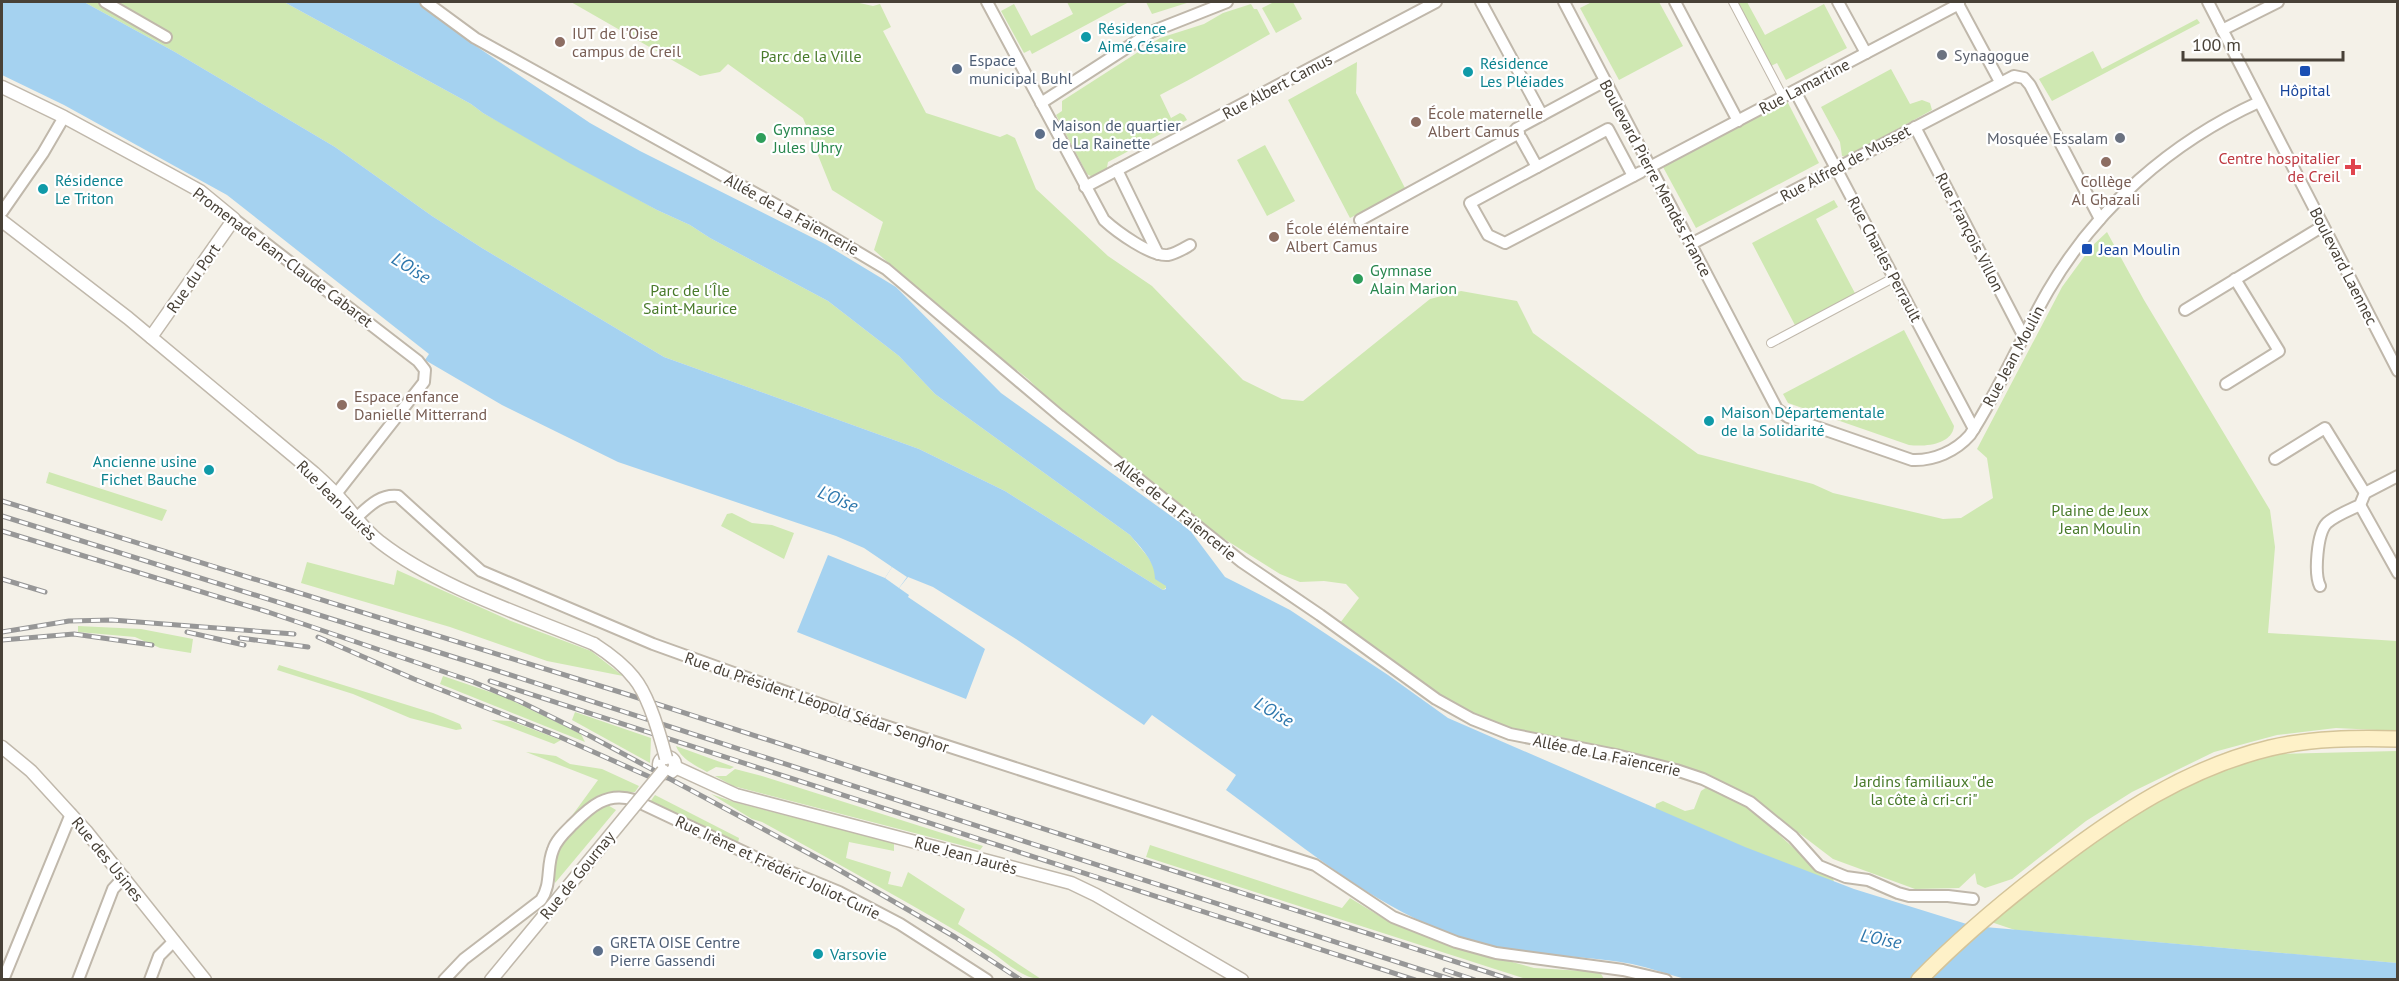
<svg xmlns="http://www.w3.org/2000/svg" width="2399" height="981" viewBox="0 0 2399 981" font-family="'PT Sans',sans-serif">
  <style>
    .green { fill: #cfe8b2 }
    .water { fill: #a5d2f0 }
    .pier { fill: #f4f1e8 }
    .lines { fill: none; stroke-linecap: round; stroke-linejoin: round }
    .pedestrian-casing { stroke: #c0b8ab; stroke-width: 10 }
    .minor-casing { stroke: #c0b8ab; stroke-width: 14 }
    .tertiary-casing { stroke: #c0b8ab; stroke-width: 15 }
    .secondary-casing { stroke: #d4c499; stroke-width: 18 }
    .pedestrian { stroke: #fff; stroke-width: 8 }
    .minor { stroke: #fff; stroke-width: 10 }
    .tertiary { stroke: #fff; stroke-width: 12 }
    .secondary { stroke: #fef1c8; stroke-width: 15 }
    .rail-casing { stroke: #979797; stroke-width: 5 }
    .rail { stroke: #fff; stroke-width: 3; stroke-dasharray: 9; stroke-linecap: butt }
    .tertiary-bridge-casing { stroke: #c0b8ab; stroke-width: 15; stroke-linecap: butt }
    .tertiary-bridge { stroke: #fff; stroke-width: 12 }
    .culture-dot { fill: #0f9aa8; stroke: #fff; stroke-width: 2 }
    .education-dot { fill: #8d6e63; stroke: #fff; stroke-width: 2 }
    .worship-dot { fill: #6b7280; stroke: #fff; stroke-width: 2 }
    .service-dot { fill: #5c6f8a; stroke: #fff; stroke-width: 2 }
    .transit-dot { fill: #1a4fb4; stroke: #fff; stroke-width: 2 }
    .leisure-dot { fill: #2e9e5b; stroke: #fff; stroke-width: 2 }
    .health-dot { fill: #e0444e; stroke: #fff; stroke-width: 2 }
    .labels { text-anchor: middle; stroke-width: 4.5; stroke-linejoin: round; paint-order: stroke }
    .culture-label { font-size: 16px; fill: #0d838f; stroke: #fff; text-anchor: start }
    .education-label { font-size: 16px; fill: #785e54; stroke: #fff; text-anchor: start }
    .worship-label { font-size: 16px; fill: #5b616d; stroke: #fff; text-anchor: start }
    .park-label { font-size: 16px; fill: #487a2a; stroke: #fff }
    .service-label { font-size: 16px; fill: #4e5e75; stroke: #fff; text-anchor: start }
    .street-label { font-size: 16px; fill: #484137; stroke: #fff }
    .transit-label { font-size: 16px; fill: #164399; stroke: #fff }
    .leisure-label { font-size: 16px; fill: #27864d; stroke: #fff; text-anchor: start }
    .health-label { font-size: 16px; fill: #be3a42; stroke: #fff; text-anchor: end }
    .water-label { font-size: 18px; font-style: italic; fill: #2e77ac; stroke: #fff }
  </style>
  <rect width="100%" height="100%" fill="#f4f1e8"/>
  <g class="green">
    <path d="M84,2h200l187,102 12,9 174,97 33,15 20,13 118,63 71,55 36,38 195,141 18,22 19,30 -4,3 -158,-99 -86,-42 -255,-92 -182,-109 -50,-32 -97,-69 -160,-95z"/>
    <path d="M571,2h284l18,4 7,-2 11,23 -8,4 43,82 74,24 7,-3 8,4 21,51 72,67 44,30 91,94 39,19 21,2 127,-102 31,-8 56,10 16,32 165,121 115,30 20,9 110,26 18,-1 32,-20 -6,-40 -10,-9 85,-162 30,-41 15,-14 37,68 126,210 5,37 -7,86 129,8v90l-61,-3 -59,7 -63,17 -82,40 -46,29 -74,58 -27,9 -8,-4 -2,-11 -16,15 -44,1 -82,-30 -84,-64 -54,-24 -201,-47 -40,-20 -43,-28 -71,-53 19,-25 -13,-14 -22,-3 -24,1 -20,-8 -62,-39 -160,-126 -30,-30 -84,-66 -70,-63 9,-28 -51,-32 -29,-72 -75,-54 -8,8 -20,4z"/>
    <path d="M1067,2h62l-97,52 -2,-4 -6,3 -23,-42 13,-7 17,32 42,-22z"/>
    <path d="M1146,2h44l-38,12z"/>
    <path d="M1274,2h19l9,17 -26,14 -14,-25z"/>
    <path d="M1592,2h67l24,44 -64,34 -39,-72z"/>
    <path d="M1733,2h14l18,33 59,-31 23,44 -61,32 -9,-17 -10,5z"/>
    <path d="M1251,4l3,5h3l13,25c-37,21 -73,42 -110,61l11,23 9,-5 4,2 3,5 -79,42 -2,11c-7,2 -13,6 -19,1l-31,-59 6,-4v-10l98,-63 44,-14 19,-11z"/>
    <path d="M2197,19l3,4 -148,78 -13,-22 54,-28 9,18z"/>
    <path d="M1357,62l-1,31 50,97 -56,28 -62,-118z"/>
    <path d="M1891,69l19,35 12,-4 8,3 2,7 -85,47 -5,-1 -2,-14 -19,-35z"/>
    <path d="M1787,101l32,62 -123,65 -33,-61z"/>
    <path d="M1265,145l30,56 -28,15 -30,-56z"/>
    <path d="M1834,200l4,7 -22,12 41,78 -60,32 -45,-86z"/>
    <path d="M1904,330l50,96c-2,19 -30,21 -45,19l-121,-42 -5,-9z"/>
    <path d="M49,472l118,38 -5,11 -116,-38z"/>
    <path d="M732,513l20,10 20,2 22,8 -10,26 -63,-33 6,-12z"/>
    <path d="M307,562l87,23 3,-15 114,51 80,30 32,25 -76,-15 -97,-34 -149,-44z"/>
    <path d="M78,626l63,3 52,10 -2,14 -31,-5 -25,-11 -57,-5z"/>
    <path d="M279,665l154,48 27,11 2,5 -6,1 -46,-12 -57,-24 -76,-24z"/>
    <path d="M443,676l62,21 76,37 4,8 -145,-58z"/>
    <path d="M575,712l76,26 -1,25 -78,-43z"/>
    <path d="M491,720l20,1 50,19 -7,4z"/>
    <path d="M676,746l58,21 -4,2 -14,-2 -9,5c-12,-7 -26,-13 -31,-26z"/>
    <path d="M2397,751v212l-382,-33 -24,-8 104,-83 47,-32 82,-38 52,-15z"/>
    <path d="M526,752l30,4 14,8 32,5 37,17 -4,6 -38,4 -26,21 27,-37z"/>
    <path d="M735,769l27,7 221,70 -3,4 -247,-64 -18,-10h11z"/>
    <path d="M1707,787h13l12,5 76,69 25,15 1,8 -179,-73 1,-7 7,-3 22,10 9,-2 7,-18z"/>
    <path d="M711,794l23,8 160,41v8l-45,-9 -3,16 45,14 -3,12 14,3 6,-15 57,37 -7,15 83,55c-19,0 -36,-18 -51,-28 -75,-45 -151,-87 -228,-129l-10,-3z"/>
    <path d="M655,795l84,43 -1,5 -88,-41z"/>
    <path d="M606,804l10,6 -61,73c0,-10 -1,-23 4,-33 7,-17 30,-37 47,-46z"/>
    <path d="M1150,845l192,63 8,-10 41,25 66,24 77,21 66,4 4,7h-78l-380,-122z"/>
  </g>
  <path class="water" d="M2,2h82l91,50 160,95 97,69 50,32 182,109 255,92 86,42 158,99 3,-1v-3l-11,-7c0,-18 -14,-31 -25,-44l-195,-141 -36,-38 -71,-55 -118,-63 -20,-13 -33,-15 -86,-46 -88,-51 -12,-9 -187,-102h134l49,38 123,83 50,28 185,93 71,43 105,106 188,136 36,48 65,33 98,65 60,43 297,129 109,42 119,37 424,37v16l-708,1c-19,-5 -38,-12 -57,-16 -53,-10 -110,-7 -163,-24 -91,-28 -167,-95 -243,-150l10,-15 -84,-60 -8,10 -128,-86 -83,-52 -25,-10 -9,11 10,7 -1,2 77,52 -19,50 -169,-67 31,-77 57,23 7,-11 -28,-19 -28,-12 -218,-74 -116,-57 -77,-45 4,-6 -202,-159 -163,-90 -62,-30z"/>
  <path class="pier" d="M892,567l15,10 -8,11 -14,-10z"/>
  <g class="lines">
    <g class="pedestrian-casing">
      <g id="pedestrian">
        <path d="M1733,2l50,95"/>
        <path d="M1771,343l124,-66"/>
      </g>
    </g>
    <g class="minor-casing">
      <g id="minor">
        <path d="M105,2l61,35"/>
        <path d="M426,2l49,36 332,184 79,47 174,147 182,146 78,53 116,84 36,20 38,15 106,21 60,15 27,9 47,23 43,35 26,29 27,11 22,3 30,13 11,3h39l25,3"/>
        <path d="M987,2l117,218c12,11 47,37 64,35 7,-1 15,-6 22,-10"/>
        <path d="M1481,2l61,113"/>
        <path d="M1564,2l213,407 11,8 124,43c22,1 44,-9 58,-25 30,-46 51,-97 78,-144 49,-84 123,-149 211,-189"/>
        <path d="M1675,2l63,119"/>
        <path d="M1838,2l28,51"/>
        <path d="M1957,2l43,80"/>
        <path d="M2208,2l190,369"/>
        <path d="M2222,30l56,-28"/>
        <path d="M1795,91l179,338"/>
        <path d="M1041,103l110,-71 76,-30"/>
        <path d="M1915,127l109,210"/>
        <path d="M1521,138l16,29 -67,36 18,32 17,8 136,-71"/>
        <path d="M1537,167l71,-38 25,47"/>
        <path d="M1646,169l313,-165"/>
        <path d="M1117,170l41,84"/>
        <path d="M1085,187l351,-185"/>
        <path d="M2,212l41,-59 21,-36"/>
        <path d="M234,219l184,142 7,9 -1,12 -88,112"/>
        <path d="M1360,220l159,-87 -3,-4 89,-48"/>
        <path d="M1691,244l323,-168 10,2 6,7 70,134"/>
        <path d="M2185,310l138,-84"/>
        <path d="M2226,384l53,-33 -44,-72"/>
        <path d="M2275,459l50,-31 40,65"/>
        <path d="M2360,505l38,68"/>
        <path d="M356,518c13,-12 24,-24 42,-22l83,75 172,73 189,68 473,153 78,52 63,25 40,11 127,17 43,10"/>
        <path d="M2320,586c-6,-12 -3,-53 7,-63 9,-8 23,-13 33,-18l5,-12 33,-17"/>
        <path d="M3,980l68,-166"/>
        <path d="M78,980l35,-91 11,-12"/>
        <path d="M150,980l9,-24 15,-15"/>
        <path d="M444,980l20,-21 77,-59c11,-16 5,-33 12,-50 3,-10 12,-18 20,-26 17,-17 34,-33 61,-24l127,60 78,32 61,32 87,56"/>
      </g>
    </g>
    <g class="tertiary-casing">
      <g id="tertiary">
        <path d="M2,87l62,30 107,58 29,16 34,28 -83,118"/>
        <path d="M2,221l126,97 186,155c10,9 20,18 29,29 12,14 22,29 37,40 59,46 145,73 214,102"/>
        <path d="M2,747l29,24 55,60 119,149"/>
        <circle cx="667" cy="765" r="8"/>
        <path d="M675,767l61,28 335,88 25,12 146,85"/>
        <path d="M491,980l75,-91"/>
      </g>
    </g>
    <g class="secondary-casing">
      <path id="secondary" d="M1919,980c41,-42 85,-79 131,-114 68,-52 137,-98 220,-118 42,-10 85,-10 128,-9"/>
    </g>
    <use href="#pedestrian" class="pedestrian"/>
    <use href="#minor" class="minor"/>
    <use href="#tertiary" class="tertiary"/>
    <use href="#secondary" class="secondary"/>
    <g class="rail-casing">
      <g id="rail">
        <path d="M2,501l621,192 889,287"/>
        <path d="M2,516l487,152 964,312"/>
        <path d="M2,531l266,81 203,69 48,20 71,35 244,131 121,70 66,43"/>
        <path d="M2,579l43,13"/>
        <path d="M2,632l67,-11 43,-1 182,14"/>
        <path d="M187,632l57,13"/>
        <path d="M318,637l96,42 146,58 90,40"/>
        <path d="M240,638l68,9"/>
        <path d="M2,640l72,-6 78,11"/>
        <path d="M490,681l925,299"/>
        <path d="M1445,970l30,10"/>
      </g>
    </g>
    <use href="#rail" class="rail"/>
    <g class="tertiary-bridge-casing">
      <g id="tertiary-bridge">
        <path d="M594,644c14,9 29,20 40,34 15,18 26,57 32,80"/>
        <path d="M566,889l97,-118"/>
      </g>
    </g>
    <use href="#tertiary-bridge" class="tertiary-bridge"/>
  </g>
  <g class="culture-dot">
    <circle cx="1086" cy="37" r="6"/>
    <circle cx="1468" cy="72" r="6"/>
    <circle cx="43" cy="189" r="6"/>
    <circle cx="1709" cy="421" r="6"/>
    <circle cx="209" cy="470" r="6"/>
    <circle cx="818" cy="954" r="6"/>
  </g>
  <g class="education-dot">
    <circle cx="560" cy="42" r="6"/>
    <circle cx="1416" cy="122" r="6"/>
    <circle cx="2106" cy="162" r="6"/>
    <circle cx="1274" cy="237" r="6"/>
    <circle cx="342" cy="405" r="6"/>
  </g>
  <g class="worship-dot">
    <circle cx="1942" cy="55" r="6"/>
    <circle cx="2120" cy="138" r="6"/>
  </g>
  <g class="service-dot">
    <circle cx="957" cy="69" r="6"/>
    <circle cx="1040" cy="134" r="6"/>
    <circle cx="598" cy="951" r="6"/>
  </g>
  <g class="transit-dot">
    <rect x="2299" y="65" width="12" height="12" rx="3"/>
    <rect x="2081" y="243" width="12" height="12" rx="3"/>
  </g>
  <g class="leisure-dot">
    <circle cx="761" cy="138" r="6"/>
    <circle cx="1358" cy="279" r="6"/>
  </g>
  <path class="health-dot" d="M2350 158h6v6h6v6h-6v6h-6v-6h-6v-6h6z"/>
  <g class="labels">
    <g class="culture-label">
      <text x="1098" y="34">Résidence<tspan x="1098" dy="18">Aimé Césaire</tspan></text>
      <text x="1480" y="69">Résidence<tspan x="1480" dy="18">Les Pléiades</tspan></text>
      <text x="55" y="186">Résidence<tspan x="55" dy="18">Le Triton</tspan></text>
      <text x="1721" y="418">Maison Départementale<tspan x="1721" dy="18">de la Solidarité</tspan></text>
      <text x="197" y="467" text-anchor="end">Ancienne usine<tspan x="197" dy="18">Fichet Bauche</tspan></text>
      <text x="830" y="960">Varsovie</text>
    </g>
    <g class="education-label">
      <text x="572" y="39">IUT de l'Oise<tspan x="572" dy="18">campus de Creil</tspan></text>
      <text x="1428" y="119">École maternelle<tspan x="1428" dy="18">Albert Camus</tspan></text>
      <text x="2106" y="187" text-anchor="middle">Collège<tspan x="2106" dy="18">Al Ghazali</tspan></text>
      <text x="1286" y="234">École élémentaire<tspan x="1286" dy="18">Albert Camus</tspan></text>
      <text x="354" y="402">Espace enfance<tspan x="354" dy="18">Danielle Mitterrand</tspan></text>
    </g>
    <g class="worship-label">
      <text x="1954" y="61">Synagogue</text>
      <text x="2108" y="144" text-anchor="end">Mosquée Essalam</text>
    </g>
    <g class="park-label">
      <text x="811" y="62">Parc de la Ville</text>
      <text x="690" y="296">Parc de l'Île<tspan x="690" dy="18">Saint-Maurice</tspan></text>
      <text x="2100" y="516">Plaine de Jeux<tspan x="2100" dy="18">Jean Moulin</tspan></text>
      <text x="1924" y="787">Jardins familiaux "de<tspan x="1924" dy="18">la côte à cri-cri"</tspan></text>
    </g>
    <g class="service-label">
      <text x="969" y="66">Espace<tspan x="969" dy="18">municipal Buhl</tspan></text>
      <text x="1052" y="131">Maison de quartier<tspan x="1052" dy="18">de La Rainette</tspan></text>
      <text x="610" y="948">GRETA OISE Centre<tspan x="610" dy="18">Pierre Gassendi</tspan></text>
    </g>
    <g class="street-label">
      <text transform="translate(1277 86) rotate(-28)" y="6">Rue Albert Camus</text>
      <text transform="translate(1804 86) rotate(-28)" y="6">Rue Lamartine</text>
      <text transform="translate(1845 163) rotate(-28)" y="6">Rue Alfred de Musset</text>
      <text transform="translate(1656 178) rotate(62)" y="6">Boulevard Pierre Mendès France</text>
      <text transform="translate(792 214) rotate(29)" y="6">Allée de La Faïencerie</text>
      <text transform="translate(1970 232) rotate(63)" y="6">Rue François Villon</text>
      <text transform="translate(283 257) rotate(37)" y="6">Promenade Jean-Claude Cabaret</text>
      <text transform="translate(1885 259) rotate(62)" y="6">Rue Charles Perrault</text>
      <text transform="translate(2344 266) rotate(63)" y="6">Boulevard Laennec</text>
      <text transform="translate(193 278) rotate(-55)" y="6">Rue du Port</text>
      <text transform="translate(2013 356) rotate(-62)" y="6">Rue Jean Moulin</text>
      <text transform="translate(337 500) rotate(45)" y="6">Rue Jean Jaurès</text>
      <text transform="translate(1176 509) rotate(39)" y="6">Allée de La Faïencerie</text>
      <text transform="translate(817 702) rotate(19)" y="6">Rue du Président Léopold Sédar Senghor</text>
      <text transform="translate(1607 755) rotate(12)" y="6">Allée de La Faïencerie</text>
      <text transform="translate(966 855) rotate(15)" y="6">Rue Jean Jaurès</text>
      <text transform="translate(108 859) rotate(51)" y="6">Rue des Usines</text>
      <text transform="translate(778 867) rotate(25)" y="6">Rue Irène et Frédéric Joliot-Curie</text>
      <text transform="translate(577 875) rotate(-51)" y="6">Rue de Gournay</text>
    </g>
    <g class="transit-label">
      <text x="2305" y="96">Hôpital</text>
      <text x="2099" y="255" text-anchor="start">Jean Moulin</text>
    </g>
    <g class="leisure-label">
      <text x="773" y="135">Gymnase<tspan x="773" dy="18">Jules Uhry</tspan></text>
      <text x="1370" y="276">Gymnase<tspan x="1370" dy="18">Alain Marion</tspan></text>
    </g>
    <g class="health-label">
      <text x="2340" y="164">Centre hospitalier<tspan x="2340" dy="18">de Creil</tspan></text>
    </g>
    <g class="water-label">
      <text transform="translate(411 268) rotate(32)" y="6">L'Oise</text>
      <text transform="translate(838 499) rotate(23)" y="6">L'Oise</text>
      <text transform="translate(1274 712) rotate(30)" y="6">L'Oise</text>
      <text transform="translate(1881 939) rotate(11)" y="6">L'Oise</text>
    </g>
  </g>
  <rect width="2399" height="981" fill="none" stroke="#484137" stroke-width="6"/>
  <path d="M2183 51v9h160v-9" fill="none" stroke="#484137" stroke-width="3"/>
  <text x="2192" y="51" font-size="18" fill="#484137" stroke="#ffffff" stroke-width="4.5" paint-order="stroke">100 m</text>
</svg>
